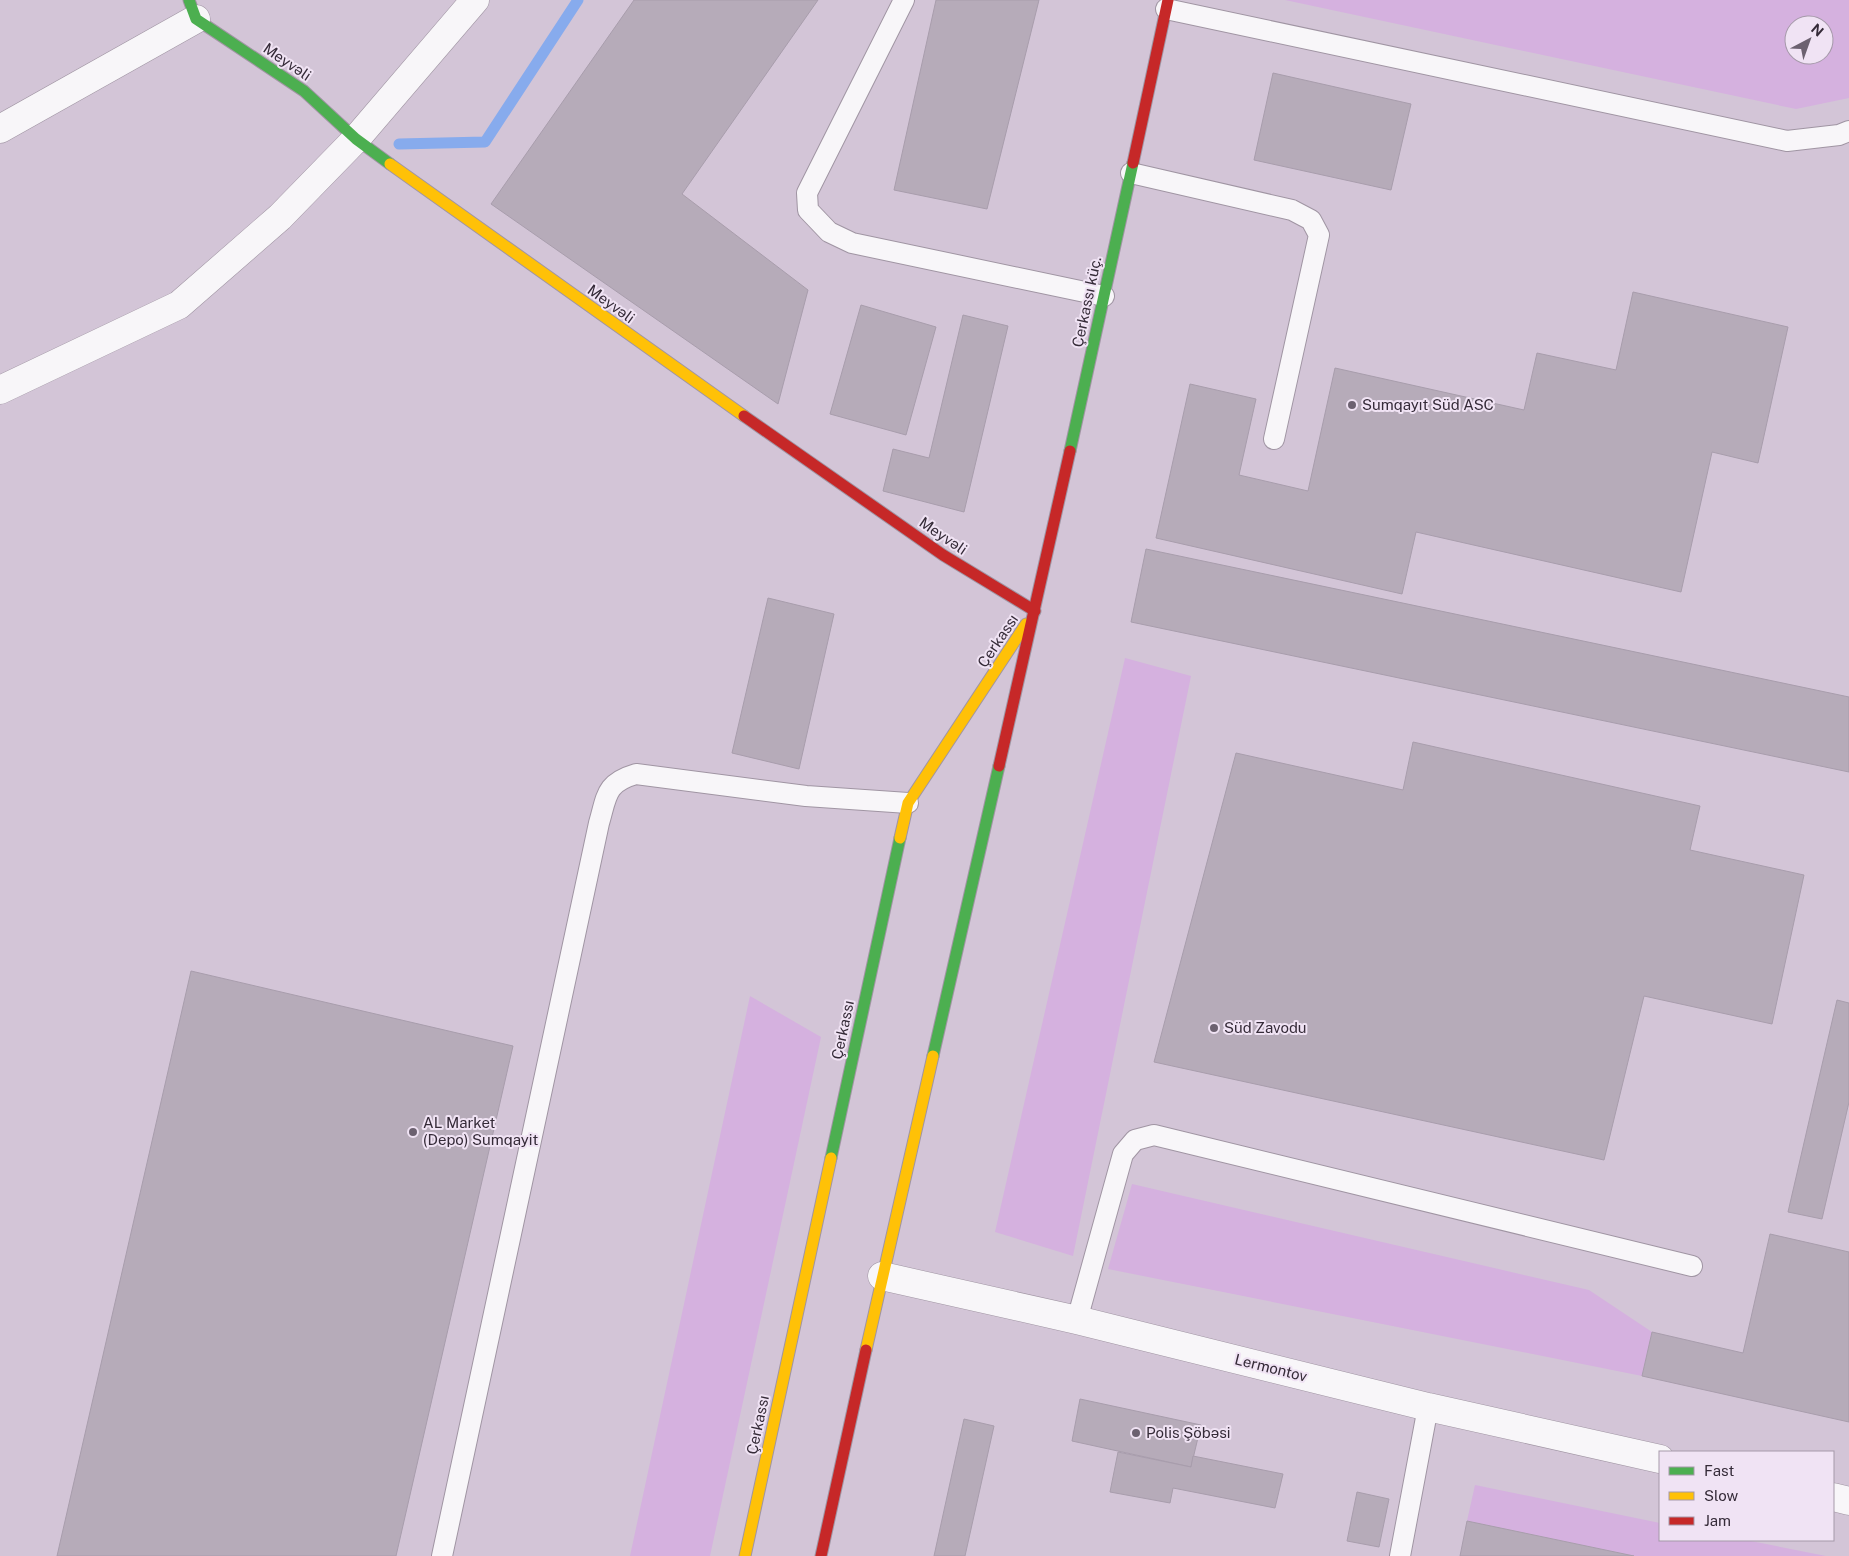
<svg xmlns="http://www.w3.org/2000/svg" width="1849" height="1556" font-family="'Public Sans',sans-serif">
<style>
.green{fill:#d5b1df;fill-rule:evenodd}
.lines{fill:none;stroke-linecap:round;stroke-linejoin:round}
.stream{stroke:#87abed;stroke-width:11}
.building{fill:#b6abb9;stroke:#a89dac}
.lane-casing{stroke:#a095a3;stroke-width:22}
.street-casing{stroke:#a095a3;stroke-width:29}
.fast-casing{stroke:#a095a3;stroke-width:13}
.slow-casing{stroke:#a095a3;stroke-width:13}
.jam-casing{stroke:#a095a3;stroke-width:13}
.lane{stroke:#f8f6f9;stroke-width:20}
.street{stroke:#f8f6f9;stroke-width:28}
.fast{stroke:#4caf50;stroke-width:11}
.slow{stroke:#ffc107;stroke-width:11}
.jam{stroke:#c62828;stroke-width:11}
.poi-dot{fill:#6c6170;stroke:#f0e3f4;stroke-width:2}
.labels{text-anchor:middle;stroke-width:4;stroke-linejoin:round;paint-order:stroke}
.street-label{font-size:15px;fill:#352b38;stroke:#f0e3f4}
.poi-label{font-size:15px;fill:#352b38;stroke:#f0e3f4;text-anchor:start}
</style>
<rect width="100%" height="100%" fill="#d3c5d7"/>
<g class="green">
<path d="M1285 0H1849V98L1796 109ZM1794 25H1824V55H1794Z"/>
<polygon points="1125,658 1191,676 1073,1256 995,1232"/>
<polygon points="750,996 821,1037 710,1556 630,1556"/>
<polygon points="1132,1184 1589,1290 1652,1332 1642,1376 1108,1269"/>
<polygon points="1475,1485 1660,1523 1660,1540 1746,1540 1826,1556 1634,1556 1467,1521"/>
</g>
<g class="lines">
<polyline class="stream" points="399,144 485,142 578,0"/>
</g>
<g class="building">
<polygon points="634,0 818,0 682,194 808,290 778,404 491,204"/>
<polygon points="936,0 1039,0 987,209 894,190"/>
<polygon points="1273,73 1411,104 1391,190 1254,160"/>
<polygon points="1633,292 1788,327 1758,463 1712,452 1681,592 1416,532 1402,594 1156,538 1190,384 1256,399 1239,475 1308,491 1335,368 1524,410 1537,353 1616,370"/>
<polygon points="861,305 936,327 906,435 830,414"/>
<polygon points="963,315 1008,326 964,512 883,491 893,449 929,458"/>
<polygon points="1146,549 1849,697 1849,772 1131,622"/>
<polygon points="768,598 834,614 799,769 732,753"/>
<polygon points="1413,742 1700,806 1690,850 1804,875 1772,1024 1644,996 1604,1160 1154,1062 1236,753 1403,790"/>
<polygon points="191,971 513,1046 396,1556 57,1556"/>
<polygon points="1837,1000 1849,1003 1849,1102 1822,1219 1788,1212"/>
<polygon points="1770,1234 1849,1252 1849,1422 1642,1376 1652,1332 1743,1353"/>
<polygon points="1080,1399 1201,1425 1191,1467 1072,1441"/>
<polygon points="964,1419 994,1426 965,1556 934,1556"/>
<polygon points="1118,1452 1191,1467 1193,1456 1283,1474 1275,1508 1173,1488 1170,1503 1110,1492"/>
<polygon points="1357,1492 1389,1499 1379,1547 1347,1541"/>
<polygon points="1467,1521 1634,1556 1460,1556"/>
</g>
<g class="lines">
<defs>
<g id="lane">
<polyline points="904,0 807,193 808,210 829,232 852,243 1104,296"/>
<polyline points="1166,9 1787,141 1839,135 1849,131"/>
<polyline points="1131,173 1292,210 1311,220 1319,235 1274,439"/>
<polyline points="1077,1320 1123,1154 1135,1140 1154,1135 1692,1266"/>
<path d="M442 1556 599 823C607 796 605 783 636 774L806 796 908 803"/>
<polyline points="1400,1556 1428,1407"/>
</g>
<g id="street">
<polyline points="0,129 196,19"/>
<polyline points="0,390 179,305 280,217 356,139 475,0"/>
<polyline points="882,1276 1077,1320 1428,1407 1660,1459"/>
<polyline points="1833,1497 1849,1501"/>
</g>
<g id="fast">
<polyline points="189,0 196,19 304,91 356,139 390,164"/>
<polyline points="1070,451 1133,163"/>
<polyline points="933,1056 999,766"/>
<polyline points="831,1158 900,838"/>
</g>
<g id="slow">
<polyline points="390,164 744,416"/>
<polyline points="900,838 908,803 1026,624"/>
<polyline points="866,1350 933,1056"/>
<polyline points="745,1556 831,1158"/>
</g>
<g id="jam">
<polyline points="1133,163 1168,0"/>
<polyline points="744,416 943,555 1035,611"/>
<polyline points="999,766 1070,451"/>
<polyline points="821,1556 866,1350"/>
</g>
</defs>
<use href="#lane" class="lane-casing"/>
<use href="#street" class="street-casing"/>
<use href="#fast" class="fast-casing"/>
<use href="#slow" class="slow-casing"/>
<use href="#jam" class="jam-casing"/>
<use href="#lane" class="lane"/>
<use href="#street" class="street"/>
<use href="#fast" class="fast"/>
<use href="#slow" class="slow"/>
<use href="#jam" class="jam"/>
</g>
<g class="poi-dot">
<circle cx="1352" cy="405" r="5"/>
<circle cx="1214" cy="1028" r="5"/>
<circle cx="413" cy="1132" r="5"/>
<circle cx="1136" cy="1433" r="5"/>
</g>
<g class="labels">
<g class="street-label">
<text transform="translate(287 62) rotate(34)" y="5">Meyvəli</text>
<text transform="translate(1087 302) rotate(-78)" y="5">Çerkassı küç.</text>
<text transform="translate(611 304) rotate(36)" y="5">Meyvəli</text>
<text transform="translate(943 536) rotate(34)" y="5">Meyvəli</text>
<text transform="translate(998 641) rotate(-56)" y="5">Çerkassı</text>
<text transform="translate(843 1030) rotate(-78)" y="5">Çerkassı</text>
<text transform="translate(1271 1368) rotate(14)" y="5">Lermontov</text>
<text transform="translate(758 1425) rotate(-78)" y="5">Çerkassı</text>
</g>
<g class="poi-label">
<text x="1362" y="410">Sumqayıt Süd ASC</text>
<text x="1224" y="1033">Süd Zavodu</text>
<text x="423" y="1128">AL Market<tspan x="423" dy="17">(Depo) Sumqayit</tspan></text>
<text x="1146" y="1438">Polis Şöbəsi</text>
</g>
</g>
<rect x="1659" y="1451" width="175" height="90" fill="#f0e3f4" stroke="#a599a9"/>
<rect x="1669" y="1467" width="25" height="8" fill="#4caf50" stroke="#a599a9"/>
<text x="1704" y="1476" font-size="15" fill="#352b38">Fast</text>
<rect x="1669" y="1492" width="25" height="8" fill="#ffc107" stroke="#a599a9"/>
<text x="1704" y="1501" font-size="15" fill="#352b38">Slow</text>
<rect x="1669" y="1517" width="25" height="8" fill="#c62828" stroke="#a599a9"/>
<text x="1704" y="1526" font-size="15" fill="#352b38">Jam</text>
<g transform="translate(1809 40) rotate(41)"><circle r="24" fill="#f0e3f4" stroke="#a599a9"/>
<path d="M0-4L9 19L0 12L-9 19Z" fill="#6c6170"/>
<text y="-8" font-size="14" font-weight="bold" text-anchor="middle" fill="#352b38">N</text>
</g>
</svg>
